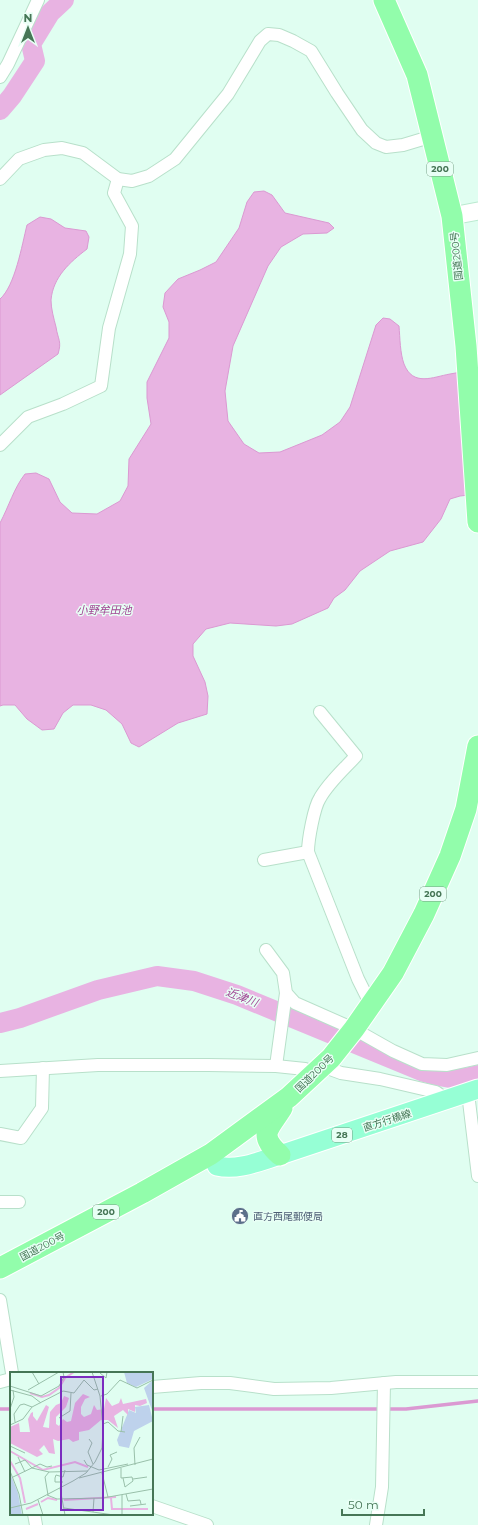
<svg xmlns="http://www.w3.org/2000/svg" width="478" height="1525" font-family="Montserrat,'Noto Sans JP',sans-serif">
<style>
.water{fill:#e8b3e2;stroke:#db99d2}
.lines{fill:none;stroke-linecap:round;stroke-linejoin:round}
.stream{stroke:#db99d2;stroke-width:3.5}
.river{stroke:#e8b3e2;stroke-width:20}
.street-casing{stroke:#b8e0ca;stroke-width:14}
.secondary-casing{stroke:#bbead0;stroke-width:19}
.primary-casing{stroke:#fff;stroke-width:21}
.highway-casing{stroke:#fff;stroke-width:23}
.street{stroke:#fff;stroke-width:12}
.secondary{stroke:#fff;stroke-width:17}
.primary{stroke:#96ffd5;stroke-width:19}
.highway{stroke:#92fdab;stroke-width:21}
.labels{text-anchor:middle;stroke-width:3;stroke-linejoin:round;paint-order:stroke}
.shield{fill:#e8fff5;stroke:#779f86;stroke-width:1}
.shield-label{font-size:9px;font-weight:bold;fill:#467656}
.street-label{font-size:10px;fill:#467656;stroke:#e8fff5}
.service-label{font-size:10px;fill:#4e5e75;stroke:#e8fff5;text-anchor:start}
.water-label{font-size:11px;font-style:italic;fill:#a14694;stroke:#e8fff5}
.inset-river{fill:none;stroke:#e8b3e2;stroke-width:2}
.inset-road{fill:none;stroke:#99c0aa;stroke-width:1}
.view{fill:#7b2cbf;fill-opacity:0.15;stroke:#7b2cbf;stroke-width:2}
.inset-edge{fill:none;stroke:#467656;stroke-width:2}
</style>
<rect width="100%" height="100%" fill="#e0fef1"/>
<g class="water">
<path d="M264 191 272 195 285 213 329 223 334 228 327 233 303 234 281 247 268 266 233 346 225 391 228 421 244 444 259 453 280 452 322 435 340 422 350 407 376 325 383 318 390 319 399 326C400 338 400 353 404 364 413 387 433 377 450 374 459 372 469 371 478 369V494L460 496 450 499 441 519 423 542 390 551 360 571 345 590 334 598 328 608 292 624 276 626 230 623 206 629 193 644V656L205 682 208 696 207 714 178 723 139 747 131 743 122 724 106 710 91 705H73L63 713 54 729 42 730 27 719 15 705H3L0 706V523C9 506 14 488 25 474L36 473 49 479 60 502 72 513 97 514 120 501 128 486 129 459 151 424 147 398V382L169 338V322L163 307 165 293 178 279 200 270 216 262 239 228 247 202 254 192Z"/>
<path d="M40 217 51 219 65 228 86 231 89 237 87 249C70 262 53 277 51 300 51 309 54 319 56 327 58 340 62 341 58 354L0 395V299C15 286 22 245 27 225Z"/>
</g>
<g class="lines">
<g class="stream">
<polyline points="0,1409 11,1409"/>
<polyline points="152,1409 406,1409 478,1401"/>
</g>
<g class="river">
<polyline points="0,110 12,96 35,61 31,44 50,13 64,0"/>
<path d="M0 1023 20 1018 98 990 157 976 194 981 237 995 424 1072C444 1078 458 1081 478 1075"/>
</g>
<defs>
<g id="street">
<polyline points="0,77 8,64 38,0"/>
<polyline points="0,179 19,159 44,150 62,148 83,153 118,179 132,181 149,176 175,159 228,94 260,41 268,34 279,35 293,41 311,51 337,93 362,130 376,143 386,147 403,145 433,136"/>
<polyline points="0,445 28,417 63,404 101,386 109,328 130,254 132,226 114,193 118,179"/>
<path d="M320 712 356 756C344 769 329 782 320 798 314 807 308 840 308 852L358 979 367 997 374 1000"/>
<polyline points="264,860 308,852"/>
<polyline points="266,950 283,973 286,993 295,1003 354,1029 393,1051 422,1064 447,1065 478,1058"/>
<polyline points="276,1066 286,993"/>
<polyline points="322,1066 341,1073 380,1079 436,1092 447,1100"/>
<polyline points="0,1071 98,1065 208,1065 276,1066 305,1069 313,1074"/>
<polyline points="468,1093 478,1176"/>
<polyline points="0,1134 21,1138 42,1108 43,1068"/>
<polyline points="0,1202 19,1202"/>
<polyline points="0,1300 12,1373"/>
<polyline points="0,1382 11,1379"/>
<polyline points="152,1387 201,1383 230,1383 274,1389 331,1388 396,1382 478,1382"/>
<polyline points="152,1506 207,1525"/>
<polyline points="34,1514 36,1525"/>
<polyline points="376,1525 382,1487 384,1383"/>
</g>
<polyline id="secondary" points="452,216 478,211"/>
<path id="primary" d="M211 1154 217 1166C238 1171 260 1161 280 1155L478 1089"/>
<g id="highway">
<polyline points="384,0 417,75 452,216 466,346 478,522"/>
<path d="M280 1155C257 1134 269 1129 282 1108"/>
<polyline points="0,1268 142,1193 211,1154 289,1097 331,1058 354,1029 393,973 424,914 450,856 466,809 478,746"/>
</g>
</defs>
<use href="#street" class="street-casing"/>
<use href="#secondary" class="secondary-casing"/>
<use href="#primary" class="primary-casing"/>
<use href="#highway" class="highway-casing"/>
<use href="#street" class="street"/>
<use href="#secondary" class="secondary"/>
<use href="#primary" class="primary"/>
<use href="#highway" class="highway"/>
</g>
<defs>
<symbol id="civic-disc" viewBox="-11 -11 22 22"><circle r="9.5" fill="#5c6f8a" stroke="#e8fff5"/><path d="M-.6-6.5H3V-4.5H.6V-3L4-1V1h2V6H-6V1h2V-1L-.6-3ZM-1.2 2.5V6h2.4V2.5Z" fill="#fff"/></symbol>
</defs>
<g fill-rule="evenodd">
<use href="#civic-disc" x="230" y="1206" width="20" height="20"/>
</g>
<g class="labels">
<g class="shield">
<rect x="427" y="162" width="26" height="14" rx="3"/>
<rect x="420" y="887" width="26" height="14" rx="3"/>
<rect x="332" y="1128" width="20" height="14" rx="3"/>
<rect x="93" y="1205" width="26" height="14" rx="3"/>
</g>
<g class="shield-label">
<text x="440" y="172">200</text>
<text x="433" y="897">200</text>
<text x="342" y="1138">28</text>
<text x="106" y="1215">200</text>
</g>
<g class="street-label">
<text transform="translate(456 256) rotate(-96)" y="4">国道200号</text>
<text transform="translate(314 1073) rotate(-44)" y="4">国道200号</text>
<text transform="translate(387 1120) rotate(-18)" y="4">直方行橋線</text>
<text transform="translate(42 1246) rotate(-28)" y="4">国道200号</text>
</g>
<g class="service-label">
<text x="253" y="1220">直方西尾郵便局</text>
</g>
<g class="water-label">
<text x="104" y="614">小野牟田池</text>
<text transform="translate(242 997) rotate(21)" y="4">近津川</text>
</g>
</g>
<g transform="translate(10 1372)">
<rect width="143" height="143" fill="#e0fef1"/>
<path d="M114 0H143V7L126 15 117 11ZM143 8V41L134 16ZM139 33 143 49 124 59 119 76 109 74 107 68 119 38 126 41 125 35ZM0 101 8 121 12 143H0Z" fill="#bed2ec"/>
<path d="M73 22 80 25 75 27 71 35V42L74 45 81 42 84 33 87 38 94 37 96 26 102 34 109 31 111 26 113 32 136 27 137 31 130 34 125 33V40L118 37V43L113 38 104 44 108 56 98 48H91L79 58 69 60V68L63 70 59 67 48 69 43 67 45 82 39 81 34 73 29 78 33 82 27 85 0 71V55L9 51 10 60H20L18 47 21 41 23 40V44L27 49 36 33 39 35 33 55 39 56 40 40 46 33 51 31 54 24 59 26 56 35 46 45V52L49 54 53 47 57 50 61 49 65 31Z" fill="#e8b3e2"/>
<path class="inset-river" d="M20 21 32 25 39 23 49 16 55 6 64 0M0 79 33 98 65 90 78 95M0 89 10 106 15 131M101 126 102 137H138M54 128 106 125M31 130 38 126 47 128M16 137 28 132M0 143H16"/>
<path class="inset-road" d="M22 0 29 12M90 1 96 6 97 0M0 14 31 24 49 14 54 5 53 0H56M0 18 22 24 31 31M18 18 49 0M91 24 97 22 110 8 127 16 143 8M0 37 4 25 3 18M49 46 60 39 61 21M5 50 4 42 10 33 14 32 22 35M93 52 98 50 108 59 115 60M0 53 13 47 22 35 53 19 64 21 74 8 84 18 88 17M111 60 113 44M79 67 82 71 78 80 83 92M0 74 15 81M8 85 15 100M74 88 77 93 89 98 118 92M5 92 15 88 22 96 39 100 78 99M125 93 124 76 130 65M98 95 102 87 100 83 107 80M111 96V106L122 105 123 109 115 115 113 106M0 99 9 122 13 143M92 101 98 125M3 105 30 92 37 95 42 94M69 106 143 87M123 107 137 105M53 110H45V106L46 103 53 105 55 98M50 116 55 143M116 122 118 129 130 128 131 132M37 123 47 127 93 126 143 117M38 123 35 105 39 100M28 128 33 143M120 134 136 132M0 136 21 131 63 109 76 101 85 90 92 76 93 56 90 24 82 0M54 136 104 143M83 140 84 126M112 143V123"/>
<path class="view" d="M51 5H93V138H51Z"/>
<rect width="143" height="143" class="inset-edge"/>
</g>
<g transform="translate(28 28)" stroke="#e8fff5" stroke-width="3" paint-order="stroke">
<path d="M0-3L7 15L0 10L-7 15Z" fill="#467656"/>
<text y="-6" font-size="11" font-weight="bold" text-anchor="middle" fill="#467656">N</text>
</g>
<path d="M342 1509v6h82v-6" fill="none" stroke="#467656" stroke-width="2"/>
<text x="348" y="1509" font-size="12" fill="#467656" stroke="#e8fff5" stroke-width="3" paint-order="stroke">50 m</text>
</svg>
